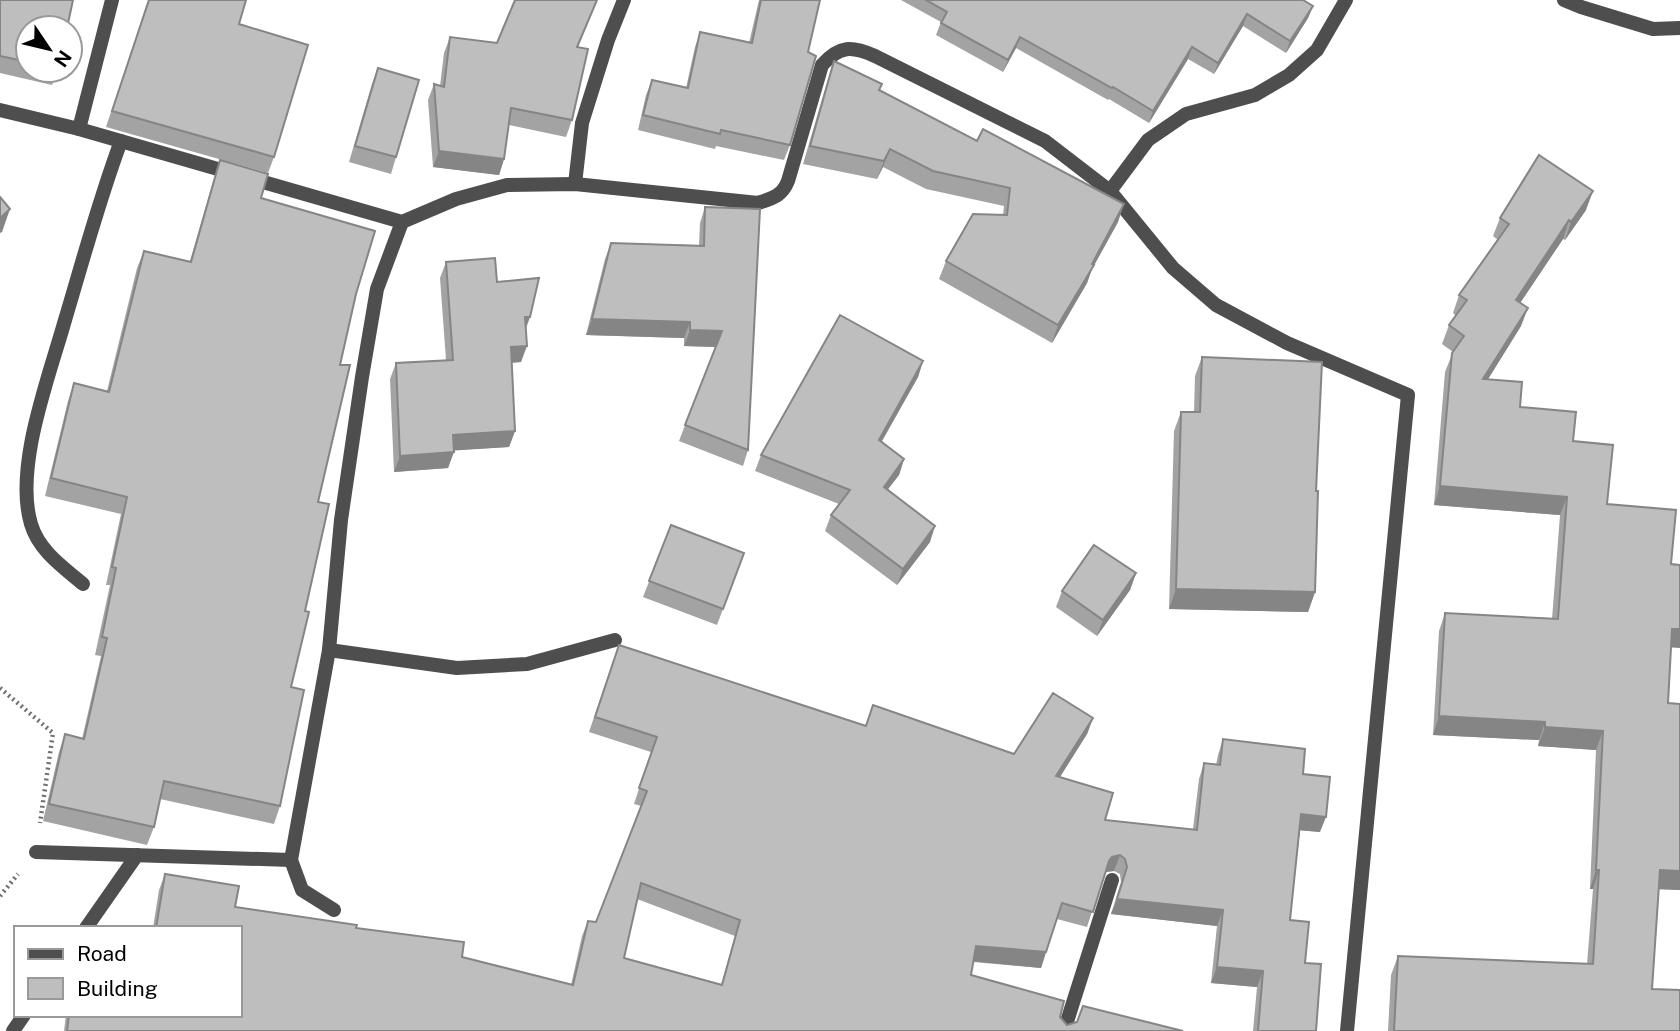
<svg xmlns="http://www.w3.org/2000/svg" width="1680" height="1031" font-family="'Public Sans',sans-serif">
<style>
.lines{fill:none;stroke-linecap:round;stroke-linejoin:round}
.path{stroke:#707070;stroke-width:4.5;stroke-dasharray:2 3.5;stroke-linecap:butt}
.minor{stroke:#4e4e4e;stroke-width:14}
.wall{fill:#a3a3a3;fill-rule:evenodd}
.shaded-wall{fill:#858585}
.building{fill:#bebebe;stroke:#858585;stroke-width:2;fill-rule:evenodd}
</style>
<rect width="100%" height="100%" fill="#fff"/>
<g class="lines">
<g class="path">
<polyline points="0,688 53,733 40,823"/>
<polyline points="0,896 18,874"/>
</g>
<g class="minor">
<polyline points="1564,0 1581,7 1653,29 1680,28"/>
<path d="M0 110 79 129 402 222 456 199 507 185 575 184 758 203C773 198 782 196 788 181L822 65C840 45 852 46 875 56L1045 141 1110 191 1173 268 1216 305 1287 343 1408 395 1347 1031"/>
<polyline points="79,129 112,0"/>
<polyline points="575,184 582,123 608,40 624,0"/>
<polyline points="1110,191 1148,140 1186,114 1255,95 1289,75 1317,50 1346,0"/>
<path d="M83 584C63 567 39 551 31 524 14 467 49 377 65 320 83 260 99 200 121 141"/>
<polyline points="329,650 457,668 527,664 615,640"/>
<polyline points="36,852 291,860"/>
<polyline points="334,910 302,890 291,860 329,650 341,520 362,377 377,289 402,222"/>
<polyline points="86,928 137,855"/>
<polyline points="13,1031 24,1015"/>
<polyline points="1064,1031 1112,880"/>
</g>
</g>
<g class="wall">
<polygon points="0,0 28,28 28,70 58,70 52,85 0,73"/>
<polygon points="148,0 274,157 268,173 106,127"/>
<polygon points="759,0 820,0 808,52 790,145 784,160 716,146 715,149 638,130 646,95 652,80 686,88 695,47 700,32 749,43"/>
<polygon points="901,0 1303,0 1313,6 1308,18 1286,53 1243,26 1214,74 1188,59 1149,123 1109,99 1108,100 1016,48 1003,72 936,35 941,22"/>
<polygon points="593,10 578,47 572,120 566,137 509,125 504,159 499,175 433,167 428,100 434,84 440,86 444,53 450,37 497,43"/>
<polygon points="834,61 880,90 1118,222 1092,269 1087,283 1052,343 939,279 946,261 1003,215 1004,206 926,189 883,167 877,179 803,164 828,79"/>
<polygon points="378,68 396,157 391,174 349,162 372,84"/>
<polygon points="220,160 261,198 356,294 340,365 318,502 305,611 291,687 280,806 274,824 160,799 154,827 147,845 43,821 59,752 65,734 82,739 101,656 95,655 110,585 106,585 121,514 45,496 68,401 74,383 107,391 137,268 144,251 190,261 214,178"/>
<polygon points="705,207 748,450 743,466 679,441 715,347 684,346 684,338 586,335 605,259 611,243 699,245 700,223"/>
<polygon points="1586,210 1565,240 1563,239 1520,303 1521,326 1488,379 1520,407 1573,441 1607,504 1671,564 1671,647 1668,703 1680,704 1680,890 1658,889 1652,989 1680,1031 1388,1031 1391,975 1398,956 1587,964 1593,889 1590,889 1596,750 1538,746 1539,740 1433,735 1439,631 1445,613 1552,619 1560,515 1434,505 1445,372 1453,352 1442,344 1449,325 1456,316 1453,313 1459,295 1498,240 1493,236 1500,218"/>
<polygon points="446,262 497,282 526,329 521,362 511,363 515,431 509,447 454,450 448,468 394,472 390,379 396,363 446,360 440,278"/>
<polygon points="1202,357 1316,491 1315,592 1308,612 1169,609 1174,431 1181,412 1194,412 1195,376"/>
<polygon points="923,361 918,377 882,441 904,459 899,475 888,489 930,542 897,585 825,531 831,515 839,504 755,471 761,455"/>
<polygon points="671,525 744,553 717,625 643,597"/>
<polygon points="1136,573 1130,590 1097,636 1056,607 1062,591"/>
<path d="M613 661 865 725 1014 754 1093 718 1087 734 1060 777 1105 820 1193 829 1199 779 1204 763 1216 765 1218 755 1223 739 1303 774 1320 832 1300 830 1290 920 1305 963 1316 1031H1253L1257 987 1211 983 1217 926 1111 914 1121 882 1120 874 1114 871 1106 872 1104 875 1087 927 1057 919 1041 968 973 962 971 975 1060 1017 1067 1025 1183 1031H64L66 1015H240V928H153L159 890 165 874 235 907 356 928 462 957 571 985 582 936 588 921 596 922 641 806 634 804 651 752 589 732ZM637 899 735 936 721 985 624 958Z"/>
</g>
<g class="shaded-wall">
<polygon points="1313,6 1308,18 1286,53 1290,41"/>
<polygon points="1247,14 1243,26 1214,74 1218,63"/>
<polygon points="1020,37 1016,48 1003,72 1008,60"/>
<polygon points="1192,47 1188,59 1149,123 1153,111"/>
<polygon points="890,149 883,167 877,179 884,161"/>
<polygon points="439,151 504,159 499,175 433,167"/>
<polygon points="1593,191 1586,210 1565,240 1571,222"/>
<polygon points="1124,204 1118,222 1092,269 1087,283 1052,343 1058,325"/>
<polygon points="10,209 2,232 0,233 0,218"/>
<polygon points="1569,220 1563,239 1510,318 1516,300"/>
<polygon points="1528,308 1521,326 1477,397 1483,379"/>
<polygon points="525,317 530,317 524,334"/>
<polygon points="592,319 690,322 684,338 586,335"/>
<polygon points="690,330 722,331 716,347 684,346"/>
<polygon points="527,346 521,362 505,363 511,347"/>
<polygon points="923,361 918,377 874,455 879,440"/>
<polygon points="515,431 509,447 447,451 453,435"/>
<polygon points="454,452 448,468 394,472 400,456"/>
<polygon points="904,459 899,475 878,502 884,487"/>
<polygon points="1440,486 1567,497 1560,515 1434,505"/>
<polygon points="935,526 930,542 897,585 903,569"/>
<polygon points="1136,573 1130,590 1097,636 1103,620"/>
<polygon points="1176,589 1315,592 1308,612 1169,609"/>
<polygon points="1672,629 1680,629 1680,648 1665,647"/>
<polygon points="1439,716 1545,722 1539,740 1433,735"/>
<polygon points="1093,718 1087,734 1051,791 1056,776"/>
<polygon points="1545,727 1603,731 1596,750 1538,746"/>
<polygon points="1301,814 1326,817 1320,832 1296,830"/>
<polygon points="1120,855 1114,871 1106,872 1103,876 1109,861 1112,857"/>
<polygon points="1596,870 1599,870 1593,889 1590,889"/>
<polygon points="1660,870 1680,871 1680,890 1653,889"/>
<polygon points="1117,899 1223,910 1217,926 1111,914"/>
<polygon points="976,946 1046,952 1041,968 970,961"/>
<polygon points="1217,967 1263,971 1257,987 1211,983"/>
</g>
<g class="building">
<polygon points="0,0 73,0 67,28 28,28 28,62 0,56"/>
<polygon points="149,0 246,0 239,24 308,45 274,157 112,111"/>
<polygon points="515,0 597,0 577,47 588,49 572,120 511,108 504,159 439,151 434,84 444,87 450,37 497,43"/>
<polygon points="761,0 820,0 808,52 816,56 790,145 721,130 720,134 643,115 652,80 688,88 700,32 752,43"/>
<polygon points="926,0 1303,0 1313,6 1290,41 1247,14 1218,63 1192,47 1153,111 1113,87 1112,88 1020,37 1008,60 941,23 947,12"/>
<polygon points="834,61 882,84 879,90 977,141 983,129 1124,204 1092,264 1094,265 1058,325 946,261 973,214 1007,215 1010,188 933,171 890,149 884,161 810,146"/>
<polygon points="378,68 419,80 396,157 355,146"/>
<polygon points="1539,155 1593,191 1571,222 1569,220 1516,300 1528,308 1483,379 1522,382 1520,407 1576,412 1573,441 1613,445 1607,504 1676,510 1671,564 1680,565 1680,629 1672,629 1668,703 1680,704 1680,871 1660,870 1652,989 1680,990 1680,1031 1394,1031 1398,956 1593,964 1599,870 1596,870 1603,731 1545,727 1545,722 1439,716 1445,613 1558,619 1567,497 1440,486 1452,353 1464,336 1449,325 1467,300 1459,295 1509,224 1500,218"/>
<polygon points="220,160 268,174 261,198 375,231 356,294 340,365 350,365 318,502 329,504 305,611 309,612 291,687 304,690 280,806 164,781 154,827 49,804 65,734 84,739 107,638 102,637 116,568 112,567 127,497 51,478 74,383 109,392 144,251 191,262"/>
<polygon points="0,197 10,209 0,218"/>
<polygon points="705,207 760,209 748,450 685,425 722,331 690,330 690,322 592,319 611,243 704,246"/>
<polygon points="495,258 497,282 539,278 530,317 525,317 527,346 511,347 515,431 453,435 454,452 400,456 396,363 453,360 446,262"/>
<polygon points="840,315 923,361 879,440 904,459 884,487 935,526 903,569 831,515 850,490 761,455"/>
<polygon points="1202,357 1322,362 1316,491 1318,491 1315,592 1176,589 1181,412 1200,412"/>
<polygon points="671,525 744,553 723,609 649,581"/>
<polygon points="1094,545 1136,573 1103,620 1062,591"/>
<path d="M619 645 866 726 873 705 1014 754 1053 693 1093 718 1056 776 1113 793 1105 820 1197 830 1204 763 1220 765 1223 739 1305 749 1303 774 1330 777 1326 817 1301 814 1290 920 1309 922 1305 963 1321 964 1316 1031H1258L1263 971 1217 967 1223 910 1117 899 1127 867 1125 859 1120 855 1112 857 1109 861 1093 912 1062 903 1046 952 976 946 971 975 1064 1001 1060 1017 1067 1025 1077 1022 1083 1006 1183 1031H67L69 1015H240V928H156L165 874 239 886 235 907 357 925 356 928 464 942 462 957 573 985 588 921 596 922 647 791 639 788 657 737 595 717ZM641 883 740 920 722 985 624 958Z"/>
</g>
<rect x="14" y="926" width="228" height="91" fill="#ffffff" stroke="#999999" stroke-width="2"/>
<rect x="28" y="949" width="35" height="10" fill="#4e4e4e" stroke="#999999" stroke-width="2"/>
<text x="77" y="961" font-size="21" fill="#000000">Road</text>
<rect x="28" y="978" width="35" height="21" fill="#bebebe" stroke="#999999" stroke-width="2"/>
<text x="77" y="996" font-size="21" fill="#000000">Building</text>
<g transform="translate(49 49) rotate(125)"><circle r="33" fill="#ffffff" stroke="#999999" stroke-width="2"/>
<path d="M0-5L12 26L0 18L-12 26Z" fill="#000000"/>
<text y="-10" font-size="19" font-weight="bold" text-anchor="middle" fill="#000000">N</text>
</g>
</svg>
